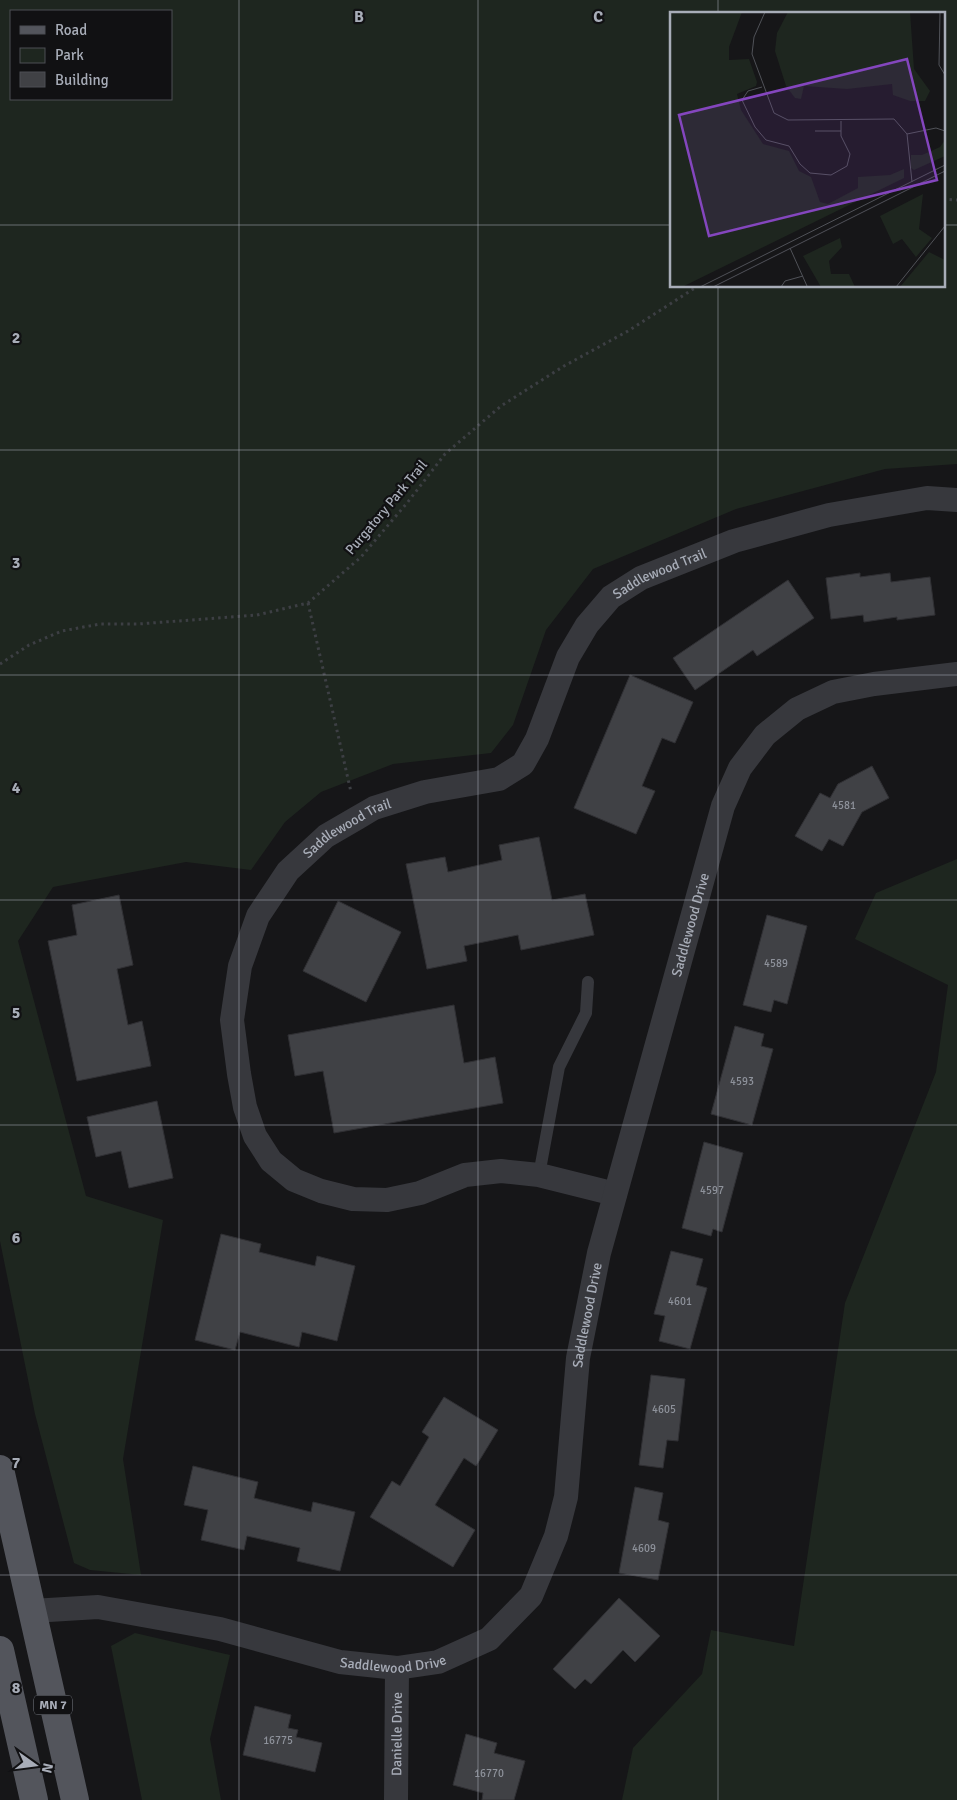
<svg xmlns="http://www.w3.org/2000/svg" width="957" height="1800" font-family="Signika,sans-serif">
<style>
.green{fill:#1e261f;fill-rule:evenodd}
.building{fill:#404145;stroke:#303034}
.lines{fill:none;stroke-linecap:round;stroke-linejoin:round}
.path{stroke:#3d3f44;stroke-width:3;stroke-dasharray:2.5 4;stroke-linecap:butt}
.service{stroke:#37383d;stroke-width:12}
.minor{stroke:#37383d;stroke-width:24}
.primary{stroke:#53555c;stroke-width:28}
.grid{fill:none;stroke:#a8adb8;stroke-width:1;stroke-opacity:0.55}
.labels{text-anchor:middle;stroke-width:4.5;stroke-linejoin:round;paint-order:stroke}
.number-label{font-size:11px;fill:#8e929b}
.shield{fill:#111113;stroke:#7b7e86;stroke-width:1}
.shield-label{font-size:12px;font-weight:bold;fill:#a8adb8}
.street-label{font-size:14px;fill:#a8adb8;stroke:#111113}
.inset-road{fill:none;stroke:#505258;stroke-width:1}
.view{fill:#8446be;fill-opacity:0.15;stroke:#8446be;stroke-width:2.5}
.inset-edge{fill:none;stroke:#a8adb8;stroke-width:2.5}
.grid-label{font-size:16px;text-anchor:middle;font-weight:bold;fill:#a8adb8;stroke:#111113;stroke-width:4.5;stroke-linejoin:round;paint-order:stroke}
</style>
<rect width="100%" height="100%" fill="#161618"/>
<g class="green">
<path d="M0 0H957V464L885 469 736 509 593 569 546 630 513 725 491 753 393 764 321 792 285 822 251 870 186 862 53 887 18 941 86 1196 163 1220 123 1459 141 1575 90 1570 74 1563 35 1414 0 1241ZM11 11H171V99H11ZM671 14H943V286H671Z"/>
<polygon points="957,859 957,1800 622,1800 633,1748 702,1674 711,1630 794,1646 845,1303 936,1072 948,985 855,939 876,893"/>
<polygon points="135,1633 230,1655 210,1739 221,1800 142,1800 111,1646"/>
</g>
<g class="building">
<polygon points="860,573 860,577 890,573 891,582 930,577 935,615 897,620 897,617 864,622 863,615 831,619 826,578"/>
<polygon points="788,580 814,618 757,656 753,650 695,690 673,658"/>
<polygon points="630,675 693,702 675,743 662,738 642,786 655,791 636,834 574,808"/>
<polygon points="872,766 889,798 862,812 843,846 829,839 822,851 795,836 820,793 830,798 838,784"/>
<polygon points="539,837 552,900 585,894 594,935 521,950 518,935 464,946 467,961 427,969 406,864 445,857 448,872 502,860 499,845"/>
<polygon points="119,895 133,965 117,969 128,1025 142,1021 151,1066 77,1081 48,941 77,935 72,905"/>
<polygon points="338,901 401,932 366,1002 303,971"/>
<polygon points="767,915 807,926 787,1004 774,1000 771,1012 743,1005"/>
<polygon points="454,1005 464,1063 495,1057 503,1103 334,1133 323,1071 295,1076 288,1035"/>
<polygon points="735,1026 764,1034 761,1046 773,1049 752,1125 711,1114"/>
<polygon points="157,1101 173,1178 129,1188 121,1151 96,1157 87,1117"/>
<polygon points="704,1142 743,1153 722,1232 713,1229 711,1236 682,1228"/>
<polygon points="221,1234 261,1244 259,1252 315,1266 317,1256 355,1266 337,1341 302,1332 299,1347 240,1332 235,1350 195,1340"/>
<polygon points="671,1251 703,1259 696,1285 707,1288 690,1349 659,1341 665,1316 654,1314"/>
<polygon points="651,1375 685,1379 678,1441 667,1440 663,1468 639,1465"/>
<polygon points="444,1397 498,1430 476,1466 464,1458 435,1505 475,1530 453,1567 370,1517 392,1481 400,1486 429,1437 422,1432"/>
<polygon points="193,1466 258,1482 254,1498 311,1512 313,1502 355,1512 340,1571 297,1561 300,1548 247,1536 244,1550 201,1540 208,1510 184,1505"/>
<polygon points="635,1487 663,1493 658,1520 669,1523 658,1580 619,1573"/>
<polygon points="619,1598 660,1636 635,1662 623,1650 591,1684 585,1679 575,1689 553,1669"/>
<polygon points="255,1706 291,1715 288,1728 298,1730 296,1737 322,1743 315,1772 243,1755"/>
<polygon points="466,1734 497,1743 494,1753 525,1761 514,1800 482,1800 483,1793 453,1785"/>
</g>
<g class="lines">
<g class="path">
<polyline points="943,199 957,200"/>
<polyline points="308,603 351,792"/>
<polyline points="0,664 29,645 62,631 100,624 138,624 257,615 308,603 361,557 407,503 445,454 501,406 564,366 628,331 698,286"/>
</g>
<polyline class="service" points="539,1175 559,1067 586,1013 588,982"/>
<g class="minor">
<path id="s1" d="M615 1194 539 1175 501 1171 465 1175 420 1193 387 1200 353 1199 321 1191 294 1180 271 1161 255 1136 245 1107 239 1074 232 1020 240 966 258 916 288 871 326 836 357 818 374 808 425 792 499 779 523 764 537 739 568 657 587 625 611 597 641 578 734 541 829 515 927 498 957 500"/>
<path id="s2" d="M32 1611 98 1607 220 1629 340 1662 397 1668 438 1662 489 1639 531 1596 556 1536 566 1497 578 1358 599 1253 723 806 740 768 765 735 797 709 833 692 874 684 957 674"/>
<path id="s3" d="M396 1800 397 1668"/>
</g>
<g class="primary">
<polyline points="0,1469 75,1800"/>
<polyline points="0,1650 34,1800"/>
</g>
</g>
<path class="grid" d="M239 0V1800M478 0V1800M718 0V14M0 225H671M943 225H957M718 286V1800M0 450H957M0 675H957M0 900H957M0 1125H957M0 1350H957M0 1575H957"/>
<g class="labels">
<g class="number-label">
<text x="844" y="809">4581</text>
<text x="776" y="967">4589</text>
<text x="742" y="1085">4593</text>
<text x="712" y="1194">4597</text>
<text x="680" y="1305">4601</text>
<text x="664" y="1413">4605</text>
<text x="644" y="1552">4609</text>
<text x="278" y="1744">16775</text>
<text x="489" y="1777">16770</text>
</g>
<rect class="shield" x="34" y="1695.5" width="38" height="19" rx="4"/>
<g class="shield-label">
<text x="53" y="1709">MN 7</text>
</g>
<g class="street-label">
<text transform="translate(386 507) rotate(-50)" y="5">Purgatory Park Trail</text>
<text dy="5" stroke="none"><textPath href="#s1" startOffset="1180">Saddlewood Trail</textPath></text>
<text dy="5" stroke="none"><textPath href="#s1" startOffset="745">Saddlewood Trail</textPath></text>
<text dy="5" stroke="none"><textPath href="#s2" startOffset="1222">Saddlewood Drive</textPath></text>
<text dy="5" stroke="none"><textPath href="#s2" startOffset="818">Saddlewood Drive</textPath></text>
<text dy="5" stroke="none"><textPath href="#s2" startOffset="368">Saddlewood Drive</textPath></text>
<text dy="5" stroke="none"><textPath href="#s3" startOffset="66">Danielle Drive</textPath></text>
</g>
</g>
<g transform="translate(670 12)">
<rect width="275" height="275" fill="#161618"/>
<path d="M0 0H72L59 35V48L79 47 87 70 86 74 67 82 71 98 93 132 119 139 129 159 141 165 150 190 158 192 188 176V165L220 163 234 157V166L12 275H0ZM118 0H240L244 57 260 79 255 89H240L223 83 222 72 177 77 134 74 131 87 125 86 116 74 105 39 107 21ZM275 128V144L244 158 241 156V143H252L270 135ZM253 182 249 217 262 226 246 245 232 227 223 232 210 204ZM170 226 172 235 159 249 161 262H179L185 275H151L133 244ZM259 240 275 248V275H230Z" fill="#1e261f"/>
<path class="inset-road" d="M95 0 84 25 82 42 104 101 118 108 224 107 237 122 242 170M270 0 269 53 275 63M92 75 78 79 72 88 85 115 96 128 119 134 130 152 140 161 161 163 177 154 180 142 171 124V109M145 119H171M237 122 266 116 275 119M120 236 137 274M30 275 275 153M43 275 275 159M111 275 115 269 133 264M226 275 275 214"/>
<path class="view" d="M237 47 267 168 39 224 9 103Z"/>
<rect width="275" height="275" class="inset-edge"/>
</g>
<g class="grid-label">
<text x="359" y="22">B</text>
<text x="598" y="22">C</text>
<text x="16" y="343">2</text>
<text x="16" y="568">3</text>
<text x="16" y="793">4</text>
<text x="16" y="1018">5</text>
<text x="16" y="1243">6</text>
<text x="16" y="1468">7</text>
<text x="16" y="1693">8</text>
</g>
<rect x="10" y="10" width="162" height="90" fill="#111113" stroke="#4d4f55"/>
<rect x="20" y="26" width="25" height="8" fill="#53555c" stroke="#4d4f55"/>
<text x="55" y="35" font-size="15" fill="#a8adb8">Road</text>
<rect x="20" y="48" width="25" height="15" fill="#1e261f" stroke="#4d4f55"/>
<text x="55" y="60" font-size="15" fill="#a8adb8">Park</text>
<rect x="20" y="72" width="25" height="15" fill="#404145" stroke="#4d4f55"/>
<text x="55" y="85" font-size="15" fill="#a8adb8">Building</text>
<g transform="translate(35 1765) rotate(104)" stroke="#111113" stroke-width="4" paint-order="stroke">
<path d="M0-4L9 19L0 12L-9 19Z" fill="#a8adb8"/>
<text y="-8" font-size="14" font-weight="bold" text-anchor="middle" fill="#a8adb8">N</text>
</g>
</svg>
